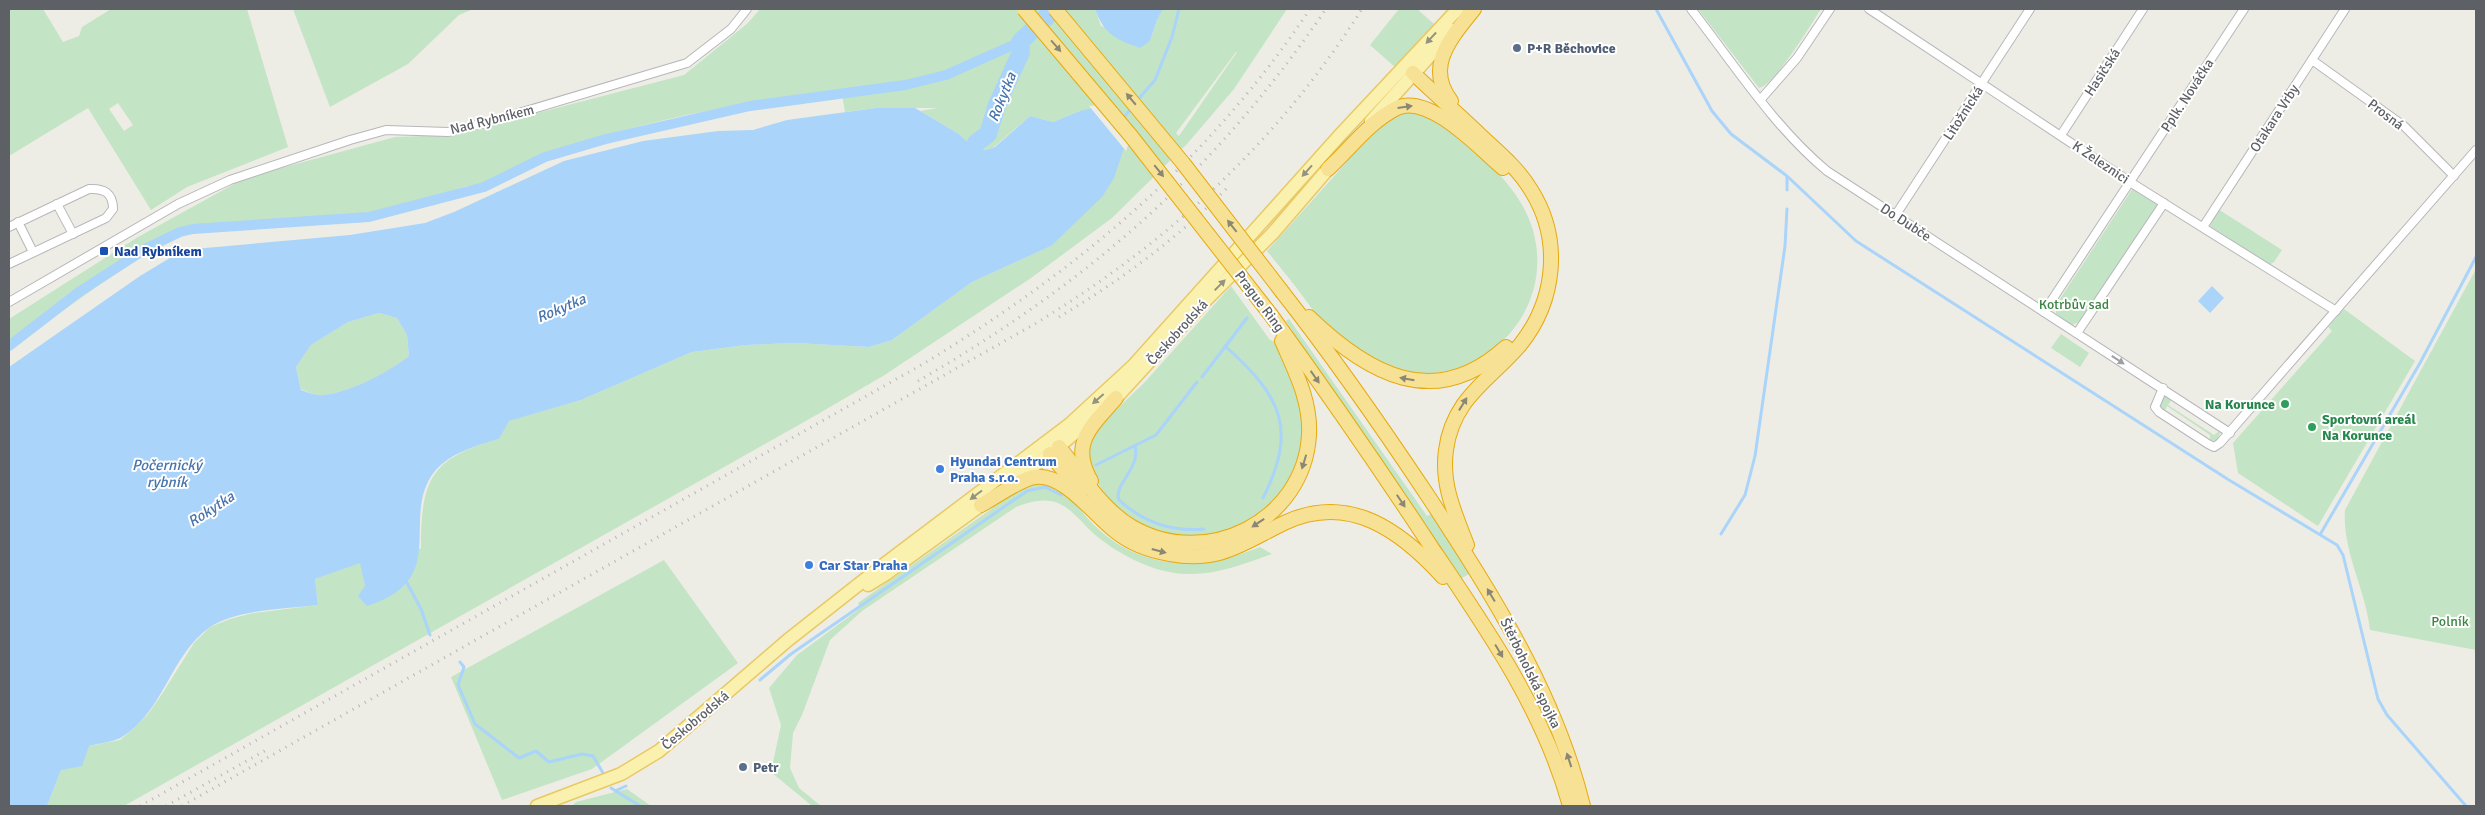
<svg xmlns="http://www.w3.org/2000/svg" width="2485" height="815" font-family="Signika,sans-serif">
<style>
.green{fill:#c3e4c5;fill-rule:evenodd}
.water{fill:#aad4fa;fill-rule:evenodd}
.pier{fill:#eeede5}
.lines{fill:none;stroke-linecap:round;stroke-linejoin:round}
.stream{stroke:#aad4fa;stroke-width:3}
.canal{stroke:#aad4fa;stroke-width:10}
.river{stroke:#aad4fa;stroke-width:18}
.street-casing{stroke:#b6b7bb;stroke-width:10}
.primary-casing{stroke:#e9c964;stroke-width:15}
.highway-casing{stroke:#e6aa0e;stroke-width:16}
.street{stroke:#fff;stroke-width:8}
.primary{stroke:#faf1af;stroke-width:12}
.highway{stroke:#f7e194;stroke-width:14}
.rail{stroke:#b5b6b6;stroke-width:3;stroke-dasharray:1 6;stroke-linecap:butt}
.highway-bridge-casing{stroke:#e6aa0e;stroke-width:16;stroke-linecap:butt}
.highway-bridge{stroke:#f7e194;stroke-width:14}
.oneway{fill:#94937f}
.oneway2{fill:#8b8773}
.oneway3{fill:#9ea0a3}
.service-dot{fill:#5c6f8a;stroke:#fff;stroke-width:2}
.transit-dot{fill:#1a4fb4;stroke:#fff;stroke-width:2}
.leisure-dot{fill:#2e9e5b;stroke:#fff;stroke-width:2}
.shop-dot{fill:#3f7fe0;stroke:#fff;stroke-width:2}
.labels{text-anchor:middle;stroke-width:4;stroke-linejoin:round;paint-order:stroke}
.service-label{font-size:14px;font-weight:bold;fill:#4e5e75;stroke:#fff;text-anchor:start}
.street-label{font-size:14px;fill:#5d6065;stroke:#fff}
.transit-label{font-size:14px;font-weight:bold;fill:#164399;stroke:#fff;text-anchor:start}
.park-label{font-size:14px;fill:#3b8542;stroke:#fff}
.leisure-label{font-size:14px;font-weight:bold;fill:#27864d;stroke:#fff;text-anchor:end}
.shop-label{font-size:14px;font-weight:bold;fill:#366cbe;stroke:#fff;text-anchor:start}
.water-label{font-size:15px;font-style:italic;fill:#4774ac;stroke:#fff}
</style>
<rect width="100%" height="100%" fill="#eeede5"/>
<g class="green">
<path d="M9 9H43L63 42 79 36 82 27 111 9H247L288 147 187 187 151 210 88 108 9 156ZM118 103 133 125 124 131 109 109Z"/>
<polygon points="293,9 473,9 459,15 408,64 330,107"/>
<path d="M760 9H1095L1101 26 1150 41 1157 20 1163 9H1287L1234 89 1187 144 1112 218 1031 278 883 376 818 414 124 806H47L61 770 89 746 120 740 133 729 148 714 162 694 194 643 210 627 230 619 253 613 318 605 315 579 361 562 365 586 421 548C421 480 430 458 499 439L508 421 581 400 692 352 746 345 796 343 869 347 892 340 972 282 1051 246 1080 111 1053 122 1030 116 994 147 985 150 973 147 959 134 920 111 937 108H876L845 112 841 89C759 100 678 114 599 137 559 148 517 160 484 187L467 186 393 209 283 223 212 228 182 233 147 251 9 349V319L138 237 245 178 395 137 450 135 464 132 684 75 748 23ZM1236 52H1237L1179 136 1176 133Z"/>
<polygon points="1399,9 1417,9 1434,24 1395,67 1370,45"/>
<path d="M1698 9H1821C1811 24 1775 85 1759 88Z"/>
<path d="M1406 111C1432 111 1452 131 1471 147 1496 169 1521 194 1532 227 1560 316 1473 396 1386 368 1377 365 1368 357 1361 351 1349 343 1334 336 1323 325 1316 317 1313 309 1307 302 1294 284 1281 268 1267 251L1370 136 1382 124Z"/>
<polygon points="2133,188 2158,204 2081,321 2072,325 2056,314 2056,305"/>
<polygon points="2218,209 2282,250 2274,262 2269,265 2210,226"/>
<path d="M2476 269V650L2370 630C2366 590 2342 551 2345 510Z"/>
<path d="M1231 286 1270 340 1275 342C1288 369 1302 398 1303 428 1303 443 1298 459 1292 472 1255 552 1146 557 1099 485 1088 468 1084 450 1093 432L1144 383Z"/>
<polygon points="2344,309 2415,361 2318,526 2238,473 2233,443 2332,331 2328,327"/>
<path d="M379 313 397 318 407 335 409 356C388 373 351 392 323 395 317 396 307 392 301 389L296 367 311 345 348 322Z"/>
<polygon points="1289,319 1427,516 1433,513 1471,573 1460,579 1309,357 1286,321"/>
<polygon points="2061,334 2089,353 2080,367 2051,348"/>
<polygon points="2167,395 2173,398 2168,405 2214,435 2221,430 2217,441 2210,440 2210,435 2167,406 2164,413 2159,408 2163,396"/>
<path d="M1037 483C1072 490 1073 505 1096 527 1144 572 1203 570 1260 547L1272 554C1246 563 1219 574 1191 574 1157 575 1119 555 1094 534 1083 524 1074 511 1060 504 1046 497 1029 502 1016 507L862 611 830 640 802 715 793 733 790 768 799 788 821 806H812L771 772 781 725 769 688 797 655 858 610 860 608 858 603 1014 493Z"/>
<polygon points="664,560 738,663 592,769 502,800 451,677"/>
<polygon points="627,789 651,806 573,805 576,802"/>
</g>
<g class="water">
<path d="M1095 9H1163L1157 20 1150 41 1140 48C1115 39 1104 34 1095 9Z"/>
<path d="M1097 107 1127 139 1114 178 1102 197 1051 246 972 282 892 340 869 347 796 343 746 345 692 352 581 400 509 421 499 439C478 445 450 453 435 471 398 517 453 579 367 606L358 596 365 586 360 563 315 579 318 605C286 609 237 609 210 627 171 654 164 711 122 737 114 742 100 743 89 746L82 766 61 770 47 806H9V367L140 276 183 250 350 235 425 223 454 212 564 161 643 141 718 131 753 130 787 120 876 108H915L959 134 973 147 985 150 995 147 1030 116 1053 122 1080 111ZM379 313 397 318 407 335 409 356C387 373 351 392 323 395 317 396 307 392 301 390L296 367 311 345 348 322Z"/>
<polygon points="2212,286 2224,298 2210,313 2198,301"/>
</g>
<polygon class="pier" points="1097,105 1130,139 1126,151 1089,106"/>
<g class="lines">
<g class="stream">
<polyline points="1656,9 1712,111 1731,134 1787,176 1856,241 2229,480 2337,545 2343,555 2378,699 2387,715 2466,806"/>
<polyline points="1136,102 1155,80 1172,37 1179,9"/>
<polyline points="1122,120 1132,107"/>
<polyline points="1787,190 1787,177"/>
<path d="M1225 346C1281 396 1298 428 1263 498"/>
<polyline points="1202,377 1247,318"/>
<path d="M1135 446C1141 468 1113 485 1119 500 1143 522 1172 532 1204 529"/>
<polyline points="1096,465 1156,435 1197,382"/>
<polyline points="2321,533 2420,363 2476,257"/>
<polyline points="1721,534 1745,495 1755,456 1785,246 1787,209"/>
<polyline points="406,581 421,609 430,635"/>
<polyline points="460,662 464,667 458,685 475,724 519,758 536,751 549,762 582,754 593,756 603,773"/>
<polyline points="760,680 791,654 1027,491 1045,487 1061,495"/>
<polyline points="611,788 640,806"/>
<polyline points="615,791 626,786"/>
</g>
<polyline class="canal" points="9,346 79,292 147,248 180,232 193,229 369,217 484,187 545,157 606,139 750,106 905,85 946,75 1020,42"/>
<polyline class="river" points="971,170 970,156 976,143 988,134 997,105 1021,52 1020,42 1055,9"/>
<defs>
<g id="street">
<path d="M1691 9C1734 64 1773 126 1827 171L2230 433"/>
<polyline points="1869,9 2130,182 2336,311"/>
<polyline points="2312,60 2404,126 2454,176"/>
<polyline points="1761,99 1797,58 1830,9"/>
<polyline points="2061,135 2143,9"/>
<polyline points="57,204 73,234"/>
<polyline points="1895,216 2030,9"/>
<polyline points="18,222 33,252"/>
<path d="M9 227 89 189C104 188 113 193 113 209L106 218 9 264"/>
<polyline points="2203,227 2345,9"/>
<polyline points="9,302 178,204 230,180 350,140 386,130 448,132 489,122 687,63 731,29 747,9"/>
<polyline points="2044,312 2244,9"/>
<polyline points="2077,333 2164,203"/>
<polyline points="2163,388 2155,407 2159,412 2208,444 2214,447 2220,443 2476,150"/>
</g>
<g id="primary">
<polyline points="1371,121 1453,30"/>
<polyline points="1012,482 1050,454 1116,398 1203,303 1272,234 1334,162"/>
<polyline points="868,585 886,574 988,500"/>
<polyline points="537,806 621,774 659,751 788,640 882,566 1070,424 1133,366 1340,135 1458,9"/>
</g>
<g id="highway">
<path d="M1413 73C1435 94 1458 114 1480 135 1498 152 1518 168 1531 190 1562 239 1556 300 1520 345 1489 381 1453 398 1446 450 1441 484 1455 514 1467 545"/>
<path d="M1451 101C1424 66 1452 37 1474 9"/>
<path d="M1328 169C1349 150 1370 121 1397 108 1429 93 1479 148 1503 168"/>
<path d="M1283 293C1334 358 1382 427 1428 496 1492 594 1555 692 1583 806"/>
<path d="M1271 315C1326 391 1380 469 1432 548 1487 629 1544 711 1570 806"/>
<path d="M1309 317C1368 374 1435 412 1506 347"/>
<path d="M1059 447C1082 475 1100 508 1132 527 1206 570 1304 521 1309 435 1311 401 1295 371 1282 341"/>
<polyline points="1050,454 1081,491"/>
<path d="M1091 481C1069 443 1092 426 1116 398"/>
<path d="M981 505C996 497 1020 479 1035 477 1064 473 1094 515 1115 531 1130 543 1151 551 1170 554 1220 563 1243 543 1284 523 1349 492 1401 531 1443 577"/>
</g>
</defs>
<use href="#street" class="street-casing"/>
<use href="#primary" class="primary-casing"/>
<use href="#highway" class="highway-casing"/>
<use href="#street" class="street"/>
<use href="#primary" class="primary"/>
<use href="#highway" class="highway"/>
<g class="rail">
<path d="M1059 317C1120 281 1178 238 1227 188"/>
<path d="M918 381C1090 281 1214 173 1326 9"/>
<path d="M140 806 923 364C1079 269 1208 162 1310 9"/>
<polyline points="166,806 268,749"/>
<path d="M182 806 1033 325C1168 243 1277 143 1362 9"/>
</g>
<defs>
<g id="highway-bridge">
<polyline points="1024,9 1131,136 1271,315"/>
<polyline points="1055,9 1183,163 1283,293"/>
</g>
</defs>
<use href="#highway-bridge" class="highway-bridge-casing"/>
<use href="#highway-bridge" class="highway-bridge"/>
</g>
<defs><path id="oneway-solid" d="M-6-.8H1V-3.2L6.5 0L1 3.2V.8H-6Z" transform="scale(1.25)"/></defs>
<g class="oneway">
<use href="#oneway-solid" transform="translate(1431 38) rotate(133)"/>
<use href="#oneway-solid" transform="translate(1307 171) rotate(132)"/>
<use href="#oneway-solid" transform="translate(1220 285) rotate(-45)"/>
<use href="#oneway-solid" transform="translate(1098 399) rotate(139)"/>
<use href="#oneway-solid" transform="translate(976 495) rotate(143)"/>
</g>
<g class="oneway2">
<use href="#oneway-solid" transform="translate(1056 46) rotate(49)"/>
<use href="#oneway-solid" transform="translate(1131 99) rotate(-130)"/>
<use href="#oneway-solid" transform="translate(1405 107) rotate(-8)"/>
<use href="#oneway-solid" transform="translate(1159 171) rotate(51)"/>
<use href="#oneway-solid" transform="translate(1232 226) rotate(-128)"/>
<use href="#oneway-solid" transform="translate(1315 377) rotate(55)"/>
<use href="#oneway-solid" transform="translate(1407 379) rotate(-170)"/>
<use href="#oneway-solid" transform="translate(1463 404) rotate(-58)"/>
<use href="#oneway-solid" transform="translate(1304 462) rotate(107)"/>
<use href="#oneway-solid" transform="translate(1401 501) rotate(56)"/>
<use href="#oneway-solid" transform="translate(1258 523) rotate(146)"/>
<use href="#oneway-solid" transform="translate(1159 551) rotate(15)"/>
<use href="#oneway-solid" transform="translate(1491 595) rotate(-121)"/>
<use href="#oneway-solid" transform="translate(1499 651) rotate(59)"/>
<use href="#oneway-solid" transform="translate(1569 760) rotate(-108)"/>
</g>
<use class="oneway3" href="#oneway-solid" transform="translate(2118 360) rotate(33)"/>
<g class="service-dot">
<circle cx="1517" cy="48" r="5"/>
<circle cx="743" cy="767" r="5"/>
</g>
<rect class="transit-dot" x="99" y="246" width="10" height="10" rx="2.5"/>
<g class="leisure-dot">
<circle cx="2285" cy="404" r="5"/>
<circle cx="2312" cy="427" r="5"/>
</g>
<g class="shop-dot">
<circle cx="940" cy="469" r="5"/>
<circle cx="809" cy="565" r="5"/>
</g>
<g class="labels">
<g class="service-label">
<text x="1527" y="53">P+R Běchovice</text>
<text x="753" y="772">Petr</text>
</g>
<g class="street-label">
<text transform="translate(2102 72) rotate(-57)" y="5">Hasičská</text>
<text transform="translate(2187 95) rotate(-57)" y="5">Pplk. Nováčka</text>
<text transform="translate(1963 113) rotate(-57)" y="5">Litožnická</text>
<text transform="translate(2386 114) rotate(37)" y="5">Prosná</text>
<text transform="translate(2274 118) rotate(-57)" y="5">Otakara Vrby</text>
<text transform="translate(492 119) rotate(-14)" y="5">Nad Rybníkem</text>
<text transform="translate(2101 162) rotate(34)" y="5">K Železnici</text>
<text transform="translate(1906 222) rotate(33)" y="5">Do Dubče</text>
<text transform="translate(1260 301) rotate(53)" y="5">Prague Ring</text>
<text transform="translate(1177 332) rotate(-48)" y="5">Českobrodská</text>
<text transform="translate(1531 673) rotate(64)" y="5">Štěrboholská spojka</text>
<text transform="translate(695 720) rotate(-40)" y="5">Českobrodská</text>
</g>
<g class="transit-label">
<text x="114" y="256">Nad Rybníkem</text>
</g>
<g class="park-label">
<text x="2074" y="309">Kotrbův sad</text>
<text x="2450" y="626">Polník</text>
</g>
<g class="leisure-label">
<text x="2275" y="409">Na Korunce</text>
<text x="2322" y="424" text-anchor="start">Sportovní areál<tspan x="2322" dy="16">Na Korunce</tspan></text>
</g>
<g class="shop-label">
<text x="950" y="466">Hyundai Centrum<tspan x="950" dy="16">Praha s.r.o.</tspan></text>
<text x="819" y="570">Car Star Praha</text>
</g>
<g class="water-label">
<text transform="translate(1002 97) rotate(-68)" y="5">Rokytka</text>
<text transform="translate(561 308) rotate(-23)" y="5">Rokytka</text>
<text x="167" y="470">Počernický<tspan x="167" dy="17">rybník</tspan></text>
<text transform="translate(211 509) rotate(-33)" y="5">Rokytka</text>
</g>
</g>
<rect width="2485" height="815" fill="none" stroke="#5d6065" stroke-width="20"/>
</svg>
